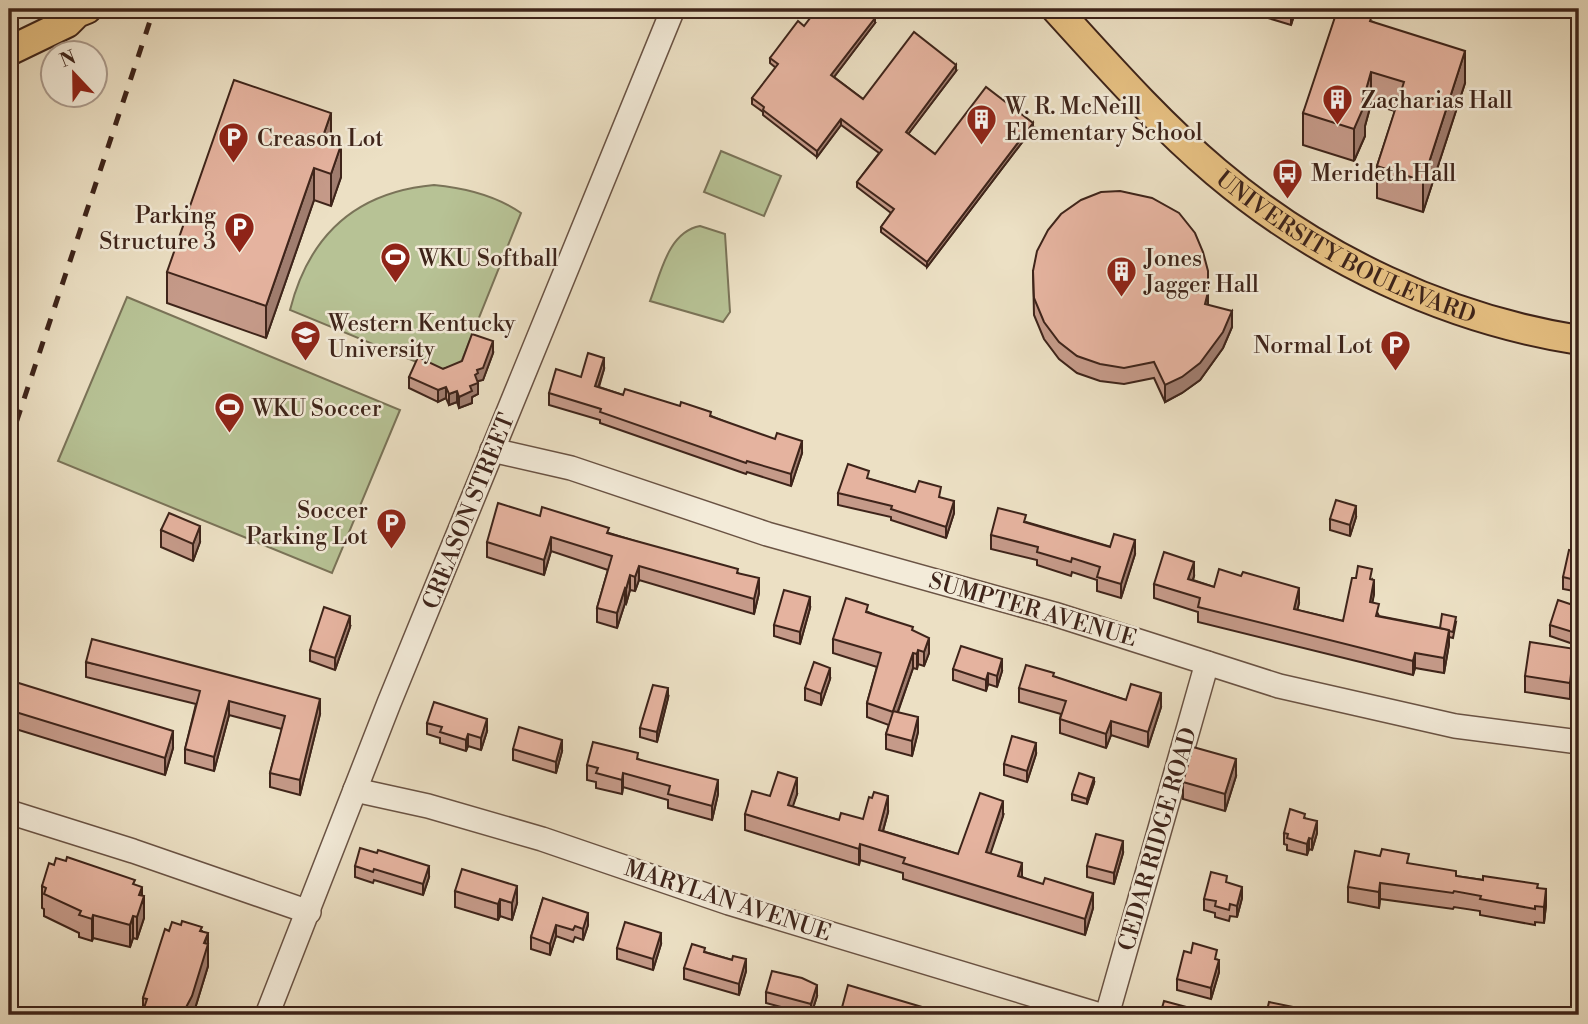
<svg xmlns="http://www.w3.org/2000/svg" width="1588" height="1024" font-family="'Libre Bodoni',serif">
<style>
.green{fill:#b7c295;stroke:#7a7358;stroke-width:2}
.lines{fill:none;stroke-linecap:round;stroke-linejoin:round}
.minor-casing{stroke:#6a5344;stroke-width:26}
.major-casing{stroke:#3e241a;stroke-width:32}
.minor{stroke:#f3ebd9;stroke-width:23}
.major{stroke:#e6c082;stroke-width:28}
.rail{stroke:#3e241a;stroke-width:5;stroke-dasharray:12 12;stroke-linecap:butt}
.wall{fill:#c59a89;stroke:#3e241a;stroke-width:2}
.shaded-wall{fill:#a07d6f;stroke:#3e241a;stroke-width:2}
.building{fill:#e5b39f;stroke:#3e241a;stroke-width:2}
.labels{text-anchor:middle;stroke-width:5;stroke-linejoin:round;paint-order:stroke}
.poi-label{font-size:23px;fill:#3e241a;stroke:#f3ebd9;text-anchor:start}
.street-label{font-size:23px;fill:#3e241a;stroke:#f3ebd9}
</style>
<rect width="100%" height="100%" fill="#ece0c4"/>
<filter id="stains"><feTurbulence type="fractalNoise" baseFrequency=".00286" numOctaves="4"/><feColorMatrix values="0 0 0 0 .2 0 0 0 0 .09 0 0 0 0 .02 0 0 0 .5 -.17"/></filter>
<radialGradient id="worn" r=".72"><stop offset=".6" stop-color="#630" stop-opacity="0"/><stop offset="1" stop-color="#630" stop-opacity=".3"/></radialGradient>
<g class="green">
<polygon points="721,151 781,176 764,216 704,192"/>
<path d="M434 185C466 188 495 195 521 213L460 365 443 373 290 310C309 235 356 192 434 185Z"/>
<path d="M700 226 725 234 730 312 723 322 650 301C661 273 668 232 700 226Z"/>
<polygon points="127,297 400,410 332,573 58,461"/>
</g>
<g class="lines">
<defs>
<g id="minor">
<polyline points="492,450 571,468 767,534 1054,614 1279,686 1455,726 1579,742"/>
<polyline points="355,790 428,806 542,839 729,903 1100,1015"/>
<polyline points="9,812 133,851 309,912"/>
<polyline points="267,1015 389,703 673,9"/>
<polyline points="1107,1015 1207,663"/>
</g>
<g id="major">
<path id="s1" d="M1056 9C1107 65 1158 123 1216 172 1319 259 1446 319 1579 340"/>
<polyline points="9,51 67,23 77,13 87,9"/>
</g>
</defs>
<use href="#minor" class="minor-casing"/>
<use href="#major" class="major-casing"/>
<use href="#minor" class="minor"/>
<use href="#major" class="major"/>
<polyline class="rail" points="9,444 154,9"/>
</g>
<g class="wall">
<polygon points="1248,9 1308,9 1307,12 1296,9 1291,25 1248,12"/>
<polygon points="1354,16 1373,22 1465,83 1423,212 1377,198 1377,166 1395,111 1371,104 1365,126 1365,136 1354,161 1303,145 1303,113"/>
<polygon points="875,23 834,77 863,99 956,71 908,134 935,154 1033,128 927,267 881,232 881,227 891,213 857,187 857,182 879,153 841,125 817,157 763,115 763,112 752,104 752,98 776,68 770,63 770,58 804,26"/>
<polygon points="331,142 341,177 331,206 314,200 266,338 167,303 167,272"/>
<polygon points="1033,271 1208,305 1232,327 1223,348 1200,380 1182,393 1165,402 1154,378 1124,384 1100,381 1077,373 1059,359 1044,339 1034,315"/>
<polygon points="493,353 483,380 478,381 478,394 472,397 472,403 459,408 457,402 449,405 446,398 438,402 409,388 409,377 443,369"/>
<polygon points="604,369 599,387 623,395 711,416 802,453 791,486 747,472 746,474 600,423 600,420 549,405 549,393 581,377"/>
<polygon points="869,479 915,492 941,498 954,513 946,538 891,520 891,517 838,505 838,493"/>
<polygon points="540,516 609,533 738,573 759,593 754,614 639,580 635,591 630,590 626,604 625,603 617,628 597,622 597,608 608,570 551,551 544,575 487,557 487,542"/>
<polygon points="1356,517 1350,536 1330,530 1330,519"/>
<polygon points="1026,522 1135,554 1121,598 1097,591 1097,580 1072,572 1071,576 1037,565 1037,560 991,549 991,535"/>
<polygon points="161,530 200,542 193,561 161,547"/>
<polygon points="1579,552 1579,592 1563,589 1563,577"/>
<polygon points="1194,576 1193,580 1214,587 1299,603 1297,610 1343,621 1372,580 1374,594 1372,602 1379,616 1440,628 1456,622 1453,638 1449,637 1449,644 1444,673 1415,668 1413,675 1198,622 1198,612 1154,598 1154,584"/>
<polygon points="1579,607 1579,646 1550,636 1550,625"/>
<polygon points="810,608 800,644 774,636 774,625"/>
<polygon points="868,612 913,631 929,653 924,666 918,664 917,669 913,668 898,712 918,732 912,756 886,749 886,734 889,725 867,717 867,703 877,667 833,653 833,639"/>
<polygon points="350,627 335,670 310,661 310,650"/>
<polygon points="1579,656 1578,692 1571,691 1570,699 1525,692 1525,676"/>
<polygon points="86,662 320,714 300,795 270,787 270,773 282,729 229,715 214,771 185,763 185,749 196,704 86,677"/>
<polygon points="953,669 1002,671 997,687 988,684 986,691 953,680"/>
<polygon points="1054,677 1126,700 1161,707 1148,747 1111,735 1106,748 1060,733 1060,719 1061,714 1019,702 1019,688"/>
<polygon points="830,679 821,705 805,700 805,688"/>
<polygon points="9,680 173,748 165,775 9,727"/>
<polygon points="668,698 657,742 640,737 640,728"/>
<polygon points="427,723 487,731 481,750 468,746 466,751 440,743 440,738 427,734"/>
<polygon points="513,749 562,751 556,773 513,760"/>
<polygon points="1036,754 1027,782 1004,775 1004,764"/>
<polygon points="638,759 718,794 712,820 668,808 668,800 623,787 622,794 596,788 596,782 587,780 587,765"/>
<polygon points="1236,776 1225,811 1183,799 1183,782"/>
<polygon points="1094,783 1087,804 1072,800 1072,794"/>
<polygon points="797,794 792,807 839,820 863,819 888,812 883,831 958,854 1003,816 990,853 1022,877 1093,908 1085,935 903,879 903,873 860,860 859,865 745,830 745,814 770,796"/>
<polygon points="1305,818 1317,833 1312,850 1309,849 1307,855 1287,850 1287,845 1284,844 1284,833"/>
<polygon points="1123,853 1114,884 1087,877 1087,866"/>
<polygon points="66,861 135,885 142,895 144,918 137,939 133,938 130,947 93,938 92,941 79,937 79,933 44,916 44,909 42,908 42,886 54,865"/>
<polygon points="1409,864 1456,876 1538,888 1546,905 1544,923 1535,922 1535,925 1480,915 1480,911 1454,907 1453,909 1380,899 1379,908 1348,902 1348,887"/>
<polygon points="355,866 429,877 423,895 374,880 373,883 355,877"/>
<polygon points="1227,883 1242,898 1237,917 1230,916 1229,921 1215,917 1215,913 1204,910 1204,899"/>
<polygon points="455,891 517,903 512,920 500,916 498,920 455,907"/>
<polygon points="543,898 588,925 583,940 575,937 573,942 556,936 550,955 531,949 531,937"/>
<polygon points="169,931 202,931 208,944 208,966 193,1015 143,1015 143,998"/>
<polygon points="661,944 653,970 617,959 617,948"/>
<polygon points="705,952 732,960 746,971 739,995 684,979 684,968"/>
<polygon points="1217,960 1219,972 1211,999 1177,990 1177,979"/>
<polygon points="766,992 817,996 811,1015 766,1003"/>
</g>
<g class="shaded-wall">
<polygon points="1291,9 1296,9 1291,25"/>
<polygon points="875,18 875,23 831,81 831,75"/>
<polygon points="1465,51 1465,83 1423,212 1423,181"/>
<polygon points="956,65 956,71 906,137 906,132"/>
<polygon points="1371,72 1371,104 1365,126 1365,136 1354,161 1354,129"/>
<polygon points="331,113 331,145 322,139"/>
<polygon points="841,119 841,125 817,157 817,151"/>
<polygon points="1033,123 1033,128 927,267 927,262"/>
<polygon points="341,145 341,177 331,206 331,174"/>
<polygon points="314,168 314,200 266,338 266,306"/>
<polygon points="1208,292 1208,309 1205,304"/>
<polygon points="1232,311 1232,327 1223,348 1200,380 1182,393 1165,402 1165,385"/>
<polygon points="493,341 493,353 483,380 478,381 478,394 472,397 472,403 459,408 459,397 470,386 477,370"/>
<polygon points="604,358 604,369 595,397 595,386"/>
<polygon points="446,387 446,398 438,402 438,390"/>
<polygon points="457,391 457,402 449,405 449,394"/>
<polygon points="802,441 802,453 791,486 791,474"/>
<polygon points="954,501 954,513 946,538 946,527"/>
<polygon points="1356,506 1356,517 1350,536 1350,525"/>
<polygon points="200,526 200,542 193,561 193,544"/>
<polygon points="551,537 551,551 544,575 544,560"/>
<polygon points="1135,540 1135,554 1121,598 1121,584"/>
<polygon points="1194,562 1194,576 1188,593 1188,579"/>
<polygon points="639,566 639,580 635,591 635,577"/>
<polygon points="630,575 630,590 626,604 626,589"/>
<polygon points="759,578 759,593 754,614 754,599"/>
<polygon points="1374,580 1374,594 1370,616 1370,602"/>
<polygon points="625,588 625,603 617,628 617,613"/>
<polygon points="1299,588 1299,603 1294,624 1294,609"/>
<polygon points="810,597 810,608 800,644 800,632"/>
<polygon points="350,616 350,627 335,670 335,658"/>
<polygon points="1449,630 1449,644 1444,673 1444,658"/>
<polygon points="929,638 929,653 924,666 924,652"/>
<polygon points="918,650 918,664 917,669 917,654"/>
<polygon points="913,653 913,668 893,725 893,711"/>
<polygon points="1415,653 1415,668 1413,675 1413,661"/>
<polygon points="1002,659 1002,671 997,687 997,676"/>
<polygon points="830,668 830,679 821,705 821,694"/>
<polygon points="988,673 988,684 986,691 986,680"/>
<polygon points="1571,674 1571,691 1570,699 1570,683"/>
<polygon points="668,688 668,698 657,742 657,732"/>
<polygon points="1161,693 1161,707 1148,747 1148,732"/>
<polygon points="320,699 320,714 300,795 300,780"/>
<polygon points="229,701 229,715 214,771 214,757"/>
<polygon points="918,717 918,732 912,756 912,741"/>
<polygon points="487,719 487,731 481,750 481,738"/>
<polygon points="1111,721 1111,735 1106,748 1106,734"/>
<polygon points="173,731 173,748 165,775 165,758"/>
<polygon points="468,734 468,746 466,751 466,740"/>
<polygon points="562,740 562,751 556,773 556,762"/>
<polygon points="1036,743 1036,754 1027,782 1027,771"/>
<polygon points="1236,759 1236,776 1225,811 1225,794"/>
<polygon points="623,773 623,787 622,794 622,780"/>
<polygon points="797,778 797,794 788,821 788,805"/>
<polygon points="1094,778 1094,783 1087,804 1087,799"/>
<polygon points="718,780 718,794 712,820 712,806"/>
<polygon points="888,796 888,812 879,845 879,830"/>
<polygon points="1003,801 1003,816 986,867 986,852"/>
<polygon points="1317,821 1317,833 1312,850 1312,839"/>
<polygon points="1309,838 1309,849 1307,855 1307,844"/>
<polygon points="1123,841 1123,853 1114,884 1114,873"/>
<polygon points="860,844 860,860 859,865 859,849"/>
<polygon points="1022,863 1022,879 1018,876"/>
<polygon points="429,866 429,877 423,895 423,884"/>
<polygon points="11,869 12,901 9,911 9,877"/>
<polygon points="1380,883 1380,899 1379,908 1379,892"/>
<polygon points="517,886 517,903 512,920 512,903"/>
<polygon points="142,887 142,904 144,896 144,918 137,939 137,917 139,895"/>
<polygon points="1242,887 1242,898 1237,917 1237,906"/>
<polygon points="1546,889 1546,905 1544,923 1544,907"/>
<polygon points="1093,893 1093,908 1085,935 1085,919"/>
<polygon points="500,899 500,916 498,920 498,904"/>
<polygon points="588,913 588,925 583,940 583,929"/>
<polygon points="93,915 93,938 92,941 92,919"/>
<polygon points="133,916 133,938 130,947 130,925"/>
<polygon points="556,925 556,936 550,955 550,944"/>
<polygon points="208,933 208,966 193,1015 182,1015"/>
<polygon points="661,933 661,944 653,970 653,959"/>
<polygon points="746,959 746,971 739,995 739,984"/>
<polygon points="1219,960 1219,972 1211,999 1211,988"/>
<polygon points="817,985 817,996 811,1015 811,1004"/>
</g>
<g class="building">
<polygon points="817,9 863,9 875,18 831,75 863,99 914,32 956,65 906,132 935,154 986,87 1033,123 927,262 881,227 894,209 857,182 882,150 841,119 817,151 763,110 764,107 752,98 778,64 770,58 798,21 804,26"/>
<polygon points="1356,9 1373,13 1370,21 1465,51 1423,181 1377,166 1404,82 1371,72 1362,104 1365,104 1354,129 1303,113 1337,11 1354,16"/>
<polygon points="234,80 331,113 322,139 341,145 331,174 314,168 266,306 167,272"/>
<polygon points="1120,191 1152,198 1179,213 1195,233 1203,252 1208,271 1208,292 1205,304 1232,311 1223,332 1200,363 1182,377 1165,385 1154,362 1124,368 1100,364 1077,356 1059,342 1044,322 1034,298 1033,271 1037,251 1048,230 1061,214 1081,200 1101,192"/>
<polygon points="472,334 493,341 483,368 477,370 478,373 475,375 478,383 470,386 472,391 459,397 457,391 449,394 446,387 438,390 409,377 418,357 443,369 462,361"/>
<polygon points="588,353 604,358 595,386 623,395 625,389 680,406 681,402 711,412 710,416 775,439 777,433 802,441 791,474 747,461 746,463 600,412 601,409 549,393 556,369 581,377"/>
<polygon points="848,464 869,471 867,478 915,492 919,481 941,487 939,497 954,501 946,527 891,509 892,506 838,493"/>
<polygon points="1336,500 1356,506 1350,525 1330,519"/>
<polygon points="498,503 540,516 542,507 609,528 607,533 738,569 737,573 759,578 754,599 639,566 635,577 630,575 626,589 625,588 617,613 597,608 612,556 551,537 544,560 487,542"/>
<polygon points="998,508 1026,515 1024,522 1110,547 1114,534 1135,540 1121,584 1097,577 1100,567 1072,558 1071,562 1037,552 1038,547 991,535"/>
<polygon points="169,513 200,526 193,544 161,530"/>
<polygon points="1569,550 1579,552 1579,581 1563,577"/>
<polygon points="1164,552 1194,562 1188,579 1214,587 1219,569 1241,576 1243,572 1299,588 1294,609 1343,621 1352,578 1356,578 1358,566 1372,569 1370,579 1374,580 1370,602 1379,604 1376,616 1449,630 1444,658 1415,653 1413,661 1198,607 1200,598 1154,584"/>
<polygon points="784,590 810,597 800,632 774,625"/>
<polygon points="846,598 868,605 866,612 913,627 912,630 929,638 924,652 918,650 917,654 913,653 893,711 918,717 912,741 886,734 893,712 867,703 881,653 833,639"/>
<polygon points="1558,600 1579,607 1579,634 1550,625"/>
<polygon points="324,607 350,616 335,658 310,650"/>
<polygon points="1442,614 1456,617 1453,632 1449,631 1449,630 1440,628"/>
<polygon points="92,639 320,699 300,780 270,773 285,716 229,701 214,757 185,749 200,691 86,662"/>
<polygon points="1530,642 1575,649 1573,656 1579,656 1578,675 1571,674 1570,683 1525,676"/>
<polygon points="961,646 1002,659 997,676 988,673 986,680 953,669"/>
<polygon points="814,662 830,668 821,694 805,688"/>
<polygon points="1026,665 1054,673 1053,676 1126,700 1131,684 1161,693 1148,732 1111,721 1106,734 1060,719 1066,701 1019,688"/>
<polygon points="9,680 173,731 165,758 9,710"/>
<polygon points="653,685 668,688 657,732 640,728"/>
<polygon points="434,702 487,719 481,738 468,734 466,740 440,732 442,727 427,723"/>
<polygon points="519,727 562,740 556,762 513,749"/>
<polygon points="1012,736 1036,743 1027,771 1004,764"/>
<polygon points="593,742 638,753 637,759 718,780 712,806 668,794 670,786 623,773 622,780 596,773 598,768 587,765"/>
<polygon points="1193,747 1236,759 1225,794 1183,782"/>
<polygon points="778,772 797,778 788,805 839,820 841,813 863,819 869,797 872,798 874,792 888,796 879,830 958,854 980,793 1003,801 986,852 1022,863 1018,876 1043,884 1045,878 1093,893 1085,919 903,863 905,858 860,844 859,849 745,814 752,791 770,796"/>
<polygon points="1079,773 1094,778 1087,799 1072,794"/>
<polygon points="1290,809 1305,814 1304,818 1317,821 1312,839 1309,838 1307,844 1287,838 1288,834 1284,833"/>
<polygon points="1096,834 1123,841 1114,873 1087,866"/>
<polygon points="360,848 377,853 378,850 429,866 423,884 374,869 373,872 355,866"/>
<polygon points="1382,849 1409,854 1407,863 1456,871 1456,876 1483,880 1483,876 1538,884 1537,888 1546,889 1544,907 1535,906 1535,909 1480,899 1481,896 1454,891 1453,893 1380,883 1379,892 1348,887 1355,851 1380,856"/>
<polygon points="67,857 135,880 133,884 142,887 139,895 144,896 137,917 133,916 130,925 93,915 92,919 79,915 81,911 44,894 46,888 42,886 49,863 54,865 56,858 66,861"/>
<polygon points="462,869 517,886 512,903 500,899 498,904 455,891"/>
<polygon points="1211,872 1227,876 1226,882 1242,887 1237,906 1230,904 1229,910 1215,906 1216,901 1204,899"/>
<polygon points="9,877 12,878 9,888"/>
<polygon points="543,898 588,913 583,929 575,926 573,930 556,925 550,944 531,937"/>
<polygon points="182,921 202,927 200,931 208,933 204,943 208,944 192,996 182,1015 149,1015 151,1010 144,1008 147,999 143,998 165,929 169,931 172,922 181,925"/>
<polygon points="625,922 661,933 653,959 617,948"/>
<polygon points="1193,943 1217,950 1215,959 1219,960 1211,988 1177,979 1184,951 1191,953"/>
<polygon points="692,944 705,948 704,952 732,960 733,956 746,959 739,984 684,968"/>
<polygon points="772,971 802,978 817,985 811,1004 766,992"/>
<polygon points="848,985 949,1015 840,1015"/>
<polygon points="1164,1001 1205,1012 1204,1015 1160,1015"/>
<polygon points="1269,1002 1303,1009 1301,1015 1266,1015"/>
</g>
<defs>
<symbol id="building-pin" viewBox="-11 -11 22 30"><path d="M0 17L-7.5 6A9.5 9.5 0 1 1 7.5 6Z" fill="#8f2418" stroke="#f3ebd9"/><path d="M-4-6H4V6H1V3H-1V6H-4ZM-2.5-4.3h1.7v1.8h-1.7ZM.8-4.3h1.7v1.8H.8ZM-2.5-1h1.7V.8h-1.7ZM.8-1h1.7V.8H.8Z" fill="#fff"/></symbol>
<symbol id="parking-pin" viewBox="-11 -11 22 30"><path d="M0 17L-7.5 6A9.5 9.5 0 1 1 7.5 6Z" fill="#8f2418" stroke="#f3ebd9"/><path d="M-3.5-5.5H1a3.5 3.5 0 0 1 0 7H-1V5.5H-3.5ZM-1-3.4V-.6H.8a1.4 1.4 0 0 0 0-2.8Z" fill="#fff"/></symbol>
<symbol id="bus-pin" viewBox="-11 -11 22 30"><path d="M0 17L-7.5 6A9.5 9.5 0 1 1 7.5 6Z" fill="#8f2418" stroke="#f3ebd9"/><path d="M-5-6H5V4H4V6H2V4H-2V6H-4V4H-5ZM-3.5-4V0h7V-4ZM-3.5 1.2v1.5H-2V1.2ZM2 1.2v1.5H3.5V1.2Z" fill="#fff"/></symbol>
<symbol id="stadium-pin" viewBox="-11 -11 22 30"><path d="M0 17L-7.5 6A9.5 9.5 0 1 1 7.5 6Z" fill="#8f2418" stroke="#f3ebd9"/><path d="M0-5a6.5 5 0 1 0 0 10a6.5 5 0 1 0 0-10ZM-3.5-1.8h7v3.6h-7Z" fill="#fff"/></symbol>
<symbol id="university-pin" viewBox="-11 -11 22 30"><path d="M0 17L-7.5 6A9.5 9.5 0 1 1 7.5 6Z" fill="#8f2418" stroke="#f3ebd9"/><path d="M0-5L7-2L0 1L-7-2ZM-4 1L0 2.5L4 1V4Q0 6-4 4Z" fill="#fff"/></symbol>
</defs>
<g fill-rule="evenodd">
<use href="#building-pin" x="1320" y="82" width="35" height="47"/>
<use href="#building-pin" x="964" y="102" width="35" height="47"/>
<use href="#parking-pin" x="216" y="120" width="35" height="47"/>
<use href="#bus-pin" x="1270" y="156" width="35" height="47"/>
<use href="#parking-pin" x="222" y="210" width="35" height="47"/>
<use href="#stadium-pin" x="378" y="240" width="35" height="47"/>
<use href="#building-pin" x="1104" y="254" width="35" height="47"/>
<use href="#university-pin" x="288" y="318" width="35" height="47"/>
<use href="#parking-pin" x="1378" y="328" width="35" height="47"/>
<use href="#stadium-pin" x="212" y="390" width="35" height="47"/>
<use href="#parking-pin" x="374" y="506" width="35" height="47"/>
</g>
<g class="labels">
<g class="poi-label">
<text x="1361" y="108">Zacharias Hall</text>
<text x="1005" y="114">W. R. McNeill<tspan x="1005" dy="26">Elementary School</tspan></text>
<text x="257" y="146">Creason Lot</text>
<text x="1311" y="181">Merideth Hall</text>
<text x="216" y="223" text-anchor="end">Parking<tspan x="216" dy="26">Structure 3</tspan></text>
<text x="418" y="266">WKU Softball</text>
<text x="1144" y="266">Jones<tspan x="1144" dy="26">Jagger Hall</tspan></text>
<text x="328" y="331">Western Kentucky<tspan x="328" dy="26">University</tspan></text>
<text x="1373" y="353" text-anchor="end">Normal Lot</text>
<text x="252" y="416">WKU Soccer</text>
<text x="368" y="518" text-anchor="end">Soccer<tspan x="368" dy="26">Parking Lot</tspan></text>
</g>
<g class="street-label">
<text dy="8" stroke="none"><textPath href="#s1" startOffset="380">UNIVERSITY BOULEVARD</textPath></text>
<text transform="translate(468 511) rotate(-68)" y="8">CREASON STREET</text>
<text transform="translate(1033 609) rotate(16)" y="8">SUMPTER AVENUE</text>
<text transform="translate(1157 839) rotate(-74)" y="8">CEDAR RIDGE ROAD</text>
<text transform="translate(728 900) rotate(18)" y="8">MARYLAN AVENUE</text>
</g>
</g>
<rect width="1588" height="1024" fill="none" stroke="#ece0c4" stroke-width="35"/>
<rect x="10" y="10" width="1567" height="1003" fill="none" stroke="#3e241a" stroke-width="3.5"/>
<rect x="18" y="18" width="1553" height="989" fill="none" stroke="#3e241a" stroke-width="2"/>
<g transform="translate(74 74) rotate(338)"><circle r="33" fill="#f3ebd9" stroke="#ab9b8d" stroke-width="2"/>
<path d="M0-5L12 26L0 18L-12 26Z" fill="#8f2418"/>
<text y="-10" font-size="19" font-weight="bold" text-anchor="middle" fill="#3e241a">N</text>
</g>
<rect width="100%" height="100%" filter="url(#stains)"/>
<rect width="100%" height="100%" fill="url(#worn)"/>
</svg>
